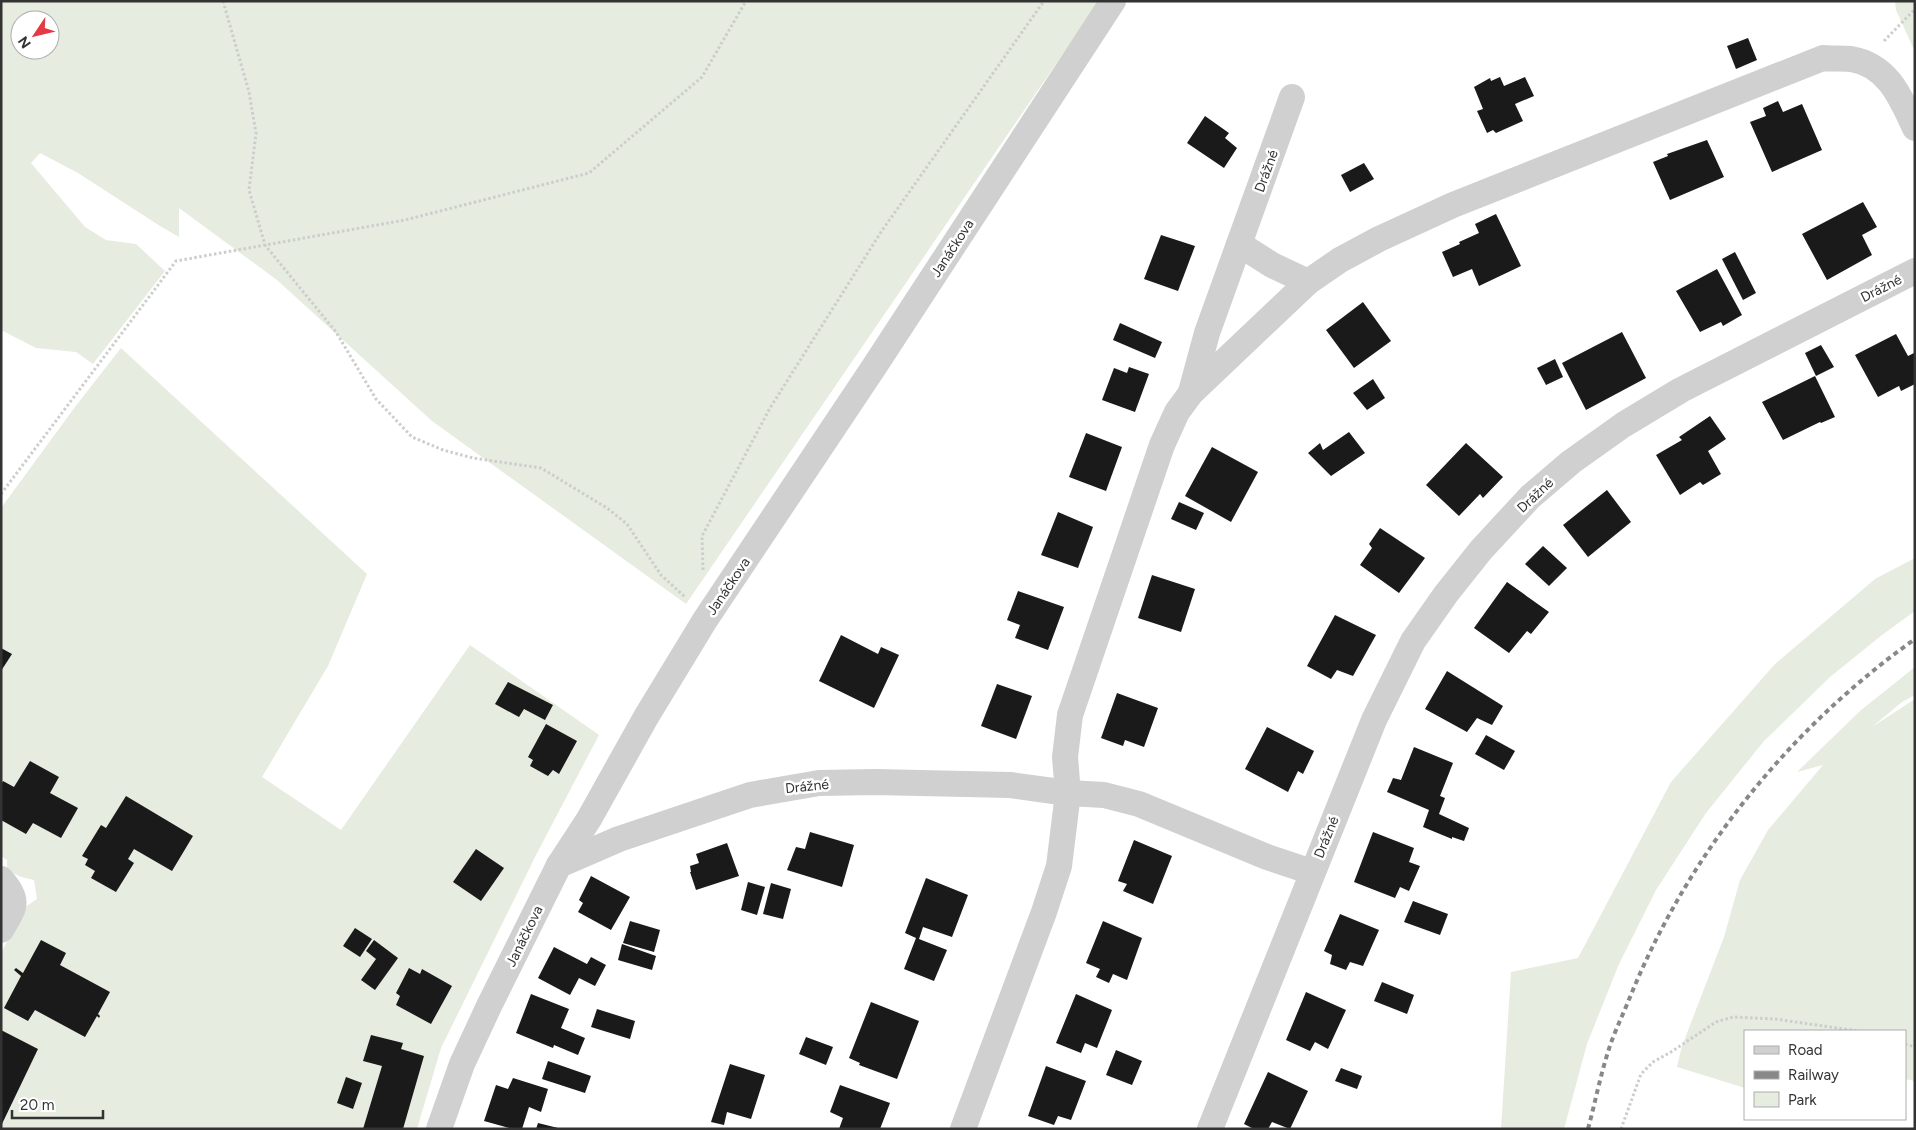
<svg xmlns="http://www.w3.org/2000/svg" width="1916" height="1130" font-family="Figtree,sans-serif">
<style>
.green{fill:#e6ecdf;fill-rule:evenodd}
.building{fill:#1a1a1a}
.lines{fill:none;stroke-linecap:round;stroke-linejoin:round}
.path{stroke:#cdcdcd;stroke-width:3;stroke-dasharray:2.5 2.5;stroke-linecap:butt}
.minor{stroke:#d0d0d0;stroke-width:26}
.rail{stroke:#888;stroke-width:4;stroke-dasharray:5 4;stroke-linecap:butt}
.labels{text-anchor:middle;stroke-width:5;stroke-linejoin:round;paint-order:stroke}
.street-label{font-size:14px;fill:#333;stroke:#fff}
</style>
<rect width="100%" height="100%" fill="#fff"/>
<g class="green">
<path d="M1 1H1099L686 604 432 421 277 280 179 208V237L160 226 78 173 40 153 31 163 85 227 106 240 136 244 165 271 93 364 76 352 36 348 1 330ZM20 20H50V50H20Z"/>
<polygon points="1895,1 1915,1 1915,52 1896,10"/>
<polygon points="121,348 367,574 328,666 262,777 341,830 470,645 599,735 536,855 441,1048 417,1129 1,1129 1,953 25,907 37,899 34,880 21,877 7,870 7,860 1,856 1,508 75,407"/>
<polygon points="1915,558 1915,611 1882,635 1830,677 1764,741 1706,813 1656,890 1619,964 1587,1044 1564,1129 1501,1129 1511,972 1578,958 1671,782 1775,664 1875,579"/>
<polygon points="1915,667 1915,695 1902,702 1872,727 1915,699 1915,1081 1905,1079 1905,1031 1745,1031 1745,1088 1677,1067 1682,1046 1724,937 1740,880 1768,830 1823,765 1797,772 1860,711"/>
</g>
<g class="building">
<polygon points="1748,38 1757,60 1736,69 1727,46"/>
<polygon points="1500,77 1504,86 1525,77 1534,96 1515,104 1523,121 1496,133 1493,130 1487,133 1477,111 1483,109 1474,87 1490,78 1491,81"/>
<polygon points="1778,101 1783,112 1802,104 1822,150 1772,172 1750,122 1766,116 1763,108"/>
<polygon points="1205,116 1229,133 1225,138 1237,148 1224,168 1187,143"/>
<polygon points="1707,140 1724,177 1670,200 1653,162 1668,156 1667,154"/>
<polygon points="1364,163 1374,179 1350,192 1341,175"/>
<polygon points="1863,202 1877,227 1862,235 1872,255 1827,280 1802,234"/>
<polygon points="1496,214 1521,266 1479,286 1472,269 1453,277 1442,252 1460,244 1459,242 1479,233 1475,224"/>
<polygon points="1161,235 1195,246 1178,291 1144,279"/>
<polygon points="1735,252 1756,293 1743,300 1722,259"/>
<polygon points="1717,269 1742,315 1723,326 1721,322 1700,332 1676,291"/>
<polygon points="1363,302 1391,341 1354,368 1326,330"/>
<polygon points="1120,323 1162,342 1155,358 1113,340"/>
<polygon points="1622,332 1646,378 1586,410 1562,363"/>
<polygon points="1896,334 1908,356 1914,353 1915,355 1915,384 1901,391 1899,386 1878,397 1855,355"/>
<polygon points="1821,345 1834,367 1816,376 1805,353"/>
<polygon points="1555,359 1563,377 1546,385 1537,368"/>
<polygon points="1129,367 1149,374 1135,412 1102,400 1114,368 1127,373"/>
<polygon points="1815,376 1835,417 1821,423 1820,422 1783,440 1762,402"/>
<polygon points="1373,379 1385,398 1367,410 1353,393"/>
<polygon points="1710,416 1726,439 1708,451 1721,474 1703,485 1700,482 1680,495 1656,455 1682,440 1679,437"/>
<polygon points="1349,432 1365,453 1331,476 1308,453 1320,443 1323,450"/>
<polygon points="1086,433 1122,447 1106,491 1069,477"/>
<polygon points="1466,443 1503,477 1483,498 1480,494 1459,516 1426,485"/>
<polygon points="1212,447 1258,472 1231,522 1185,496"/>
<polygon points="1607,490 1631,522 1588,557 1563,525"/>
<polygon points="1179,502 1204,513 1196,530 1171,519"/>
<polygon points="1058,512 1093,527 1078,568 1041,555"/>
<polygon points="1380,528 1425,558 1399,593 1360,565 1372,548 1369,544"/>
<polygon points="1543,546 1567,568 1549,586 1525,564"/>
<polygon points="1152,575 1195,589 1181,632 1138,618"/>
<polygon points="1507,582 1549,612 1531,634 1527,631 1509,653 1474,628"/>
<polygon points="1018,591 1064,607 1048,650 1015,638 1020,625 1007,620"/>
<polygon points="1335,615 1376,635 1353,676 1337,670 1331,679 1307,666"/>
<polygon points="841,635 878,654 881,647 899,655 874,708 819,681"/>
<polygon points="1,648 12,654 1,671"/>
<polygon points="1447,671 1503,706 1492,725 1477,718 1467,732 1425,709"/>
<polygon points="508,682 553,705 545,720 524,709 519,717 495,704"/>
<polygon points="997,684 1032,696 1016,739 981,726"/>
<polygon points="1117,693 1158,708 1144,747 1125,740 1123,746 1101,738"/>
<polygon points="546,724 577,741 559,774 553,770 548,776 530,766 533,760 528,757"/>
<polygon points="1267,727 1314,751 1303,774 1298,771 1288,792 1245,769"/>
<polygon points="1486,735 1515,751 1504,770 1475,754"/>
<polygon points="1414,747 1453,763 1440,796 1445,798 1439,814 1469,828 1464,841 1452,837 1452,839 1423,827 1429,810 1387,792 1393,778 1401,780"/>
<polygon points="30,761 59,777 50,793 78,808 61,838 33,823 26,834 1,820 1,784 3,781 14,787"/>
<polygon points="126,796 193,836 172,871 134,849 128,859 134,863 116,892 91,878 95,871 85,865 88,859 82,856 101,825 106,828"/>
<polygon points="810,832 854,845 842,887 787,870 796,847 805,849"/>
<polygon points="1373,832 1414,848 1409,862 1420,866 1409,891 1400,887 1395,898 1354,882"/>
<polygon points="1134,840 1172,856 1153,904 1123,891 1127,884 1118,881"/>
<polygon points="727,843 739,876 696,890 690,872 691,872 690,866 699,863 696,854"/>
<polygon points="476,849 504,868 481,901 453,882"/>
<polygon points="591,876 630,897 611,930 578,912 583,903 579,900"/>
<polygon points="926,878 968,895 952,937 923,927 919,939 947,950 934,981 904,969 916,938 905,933"/>
<polygon points="748,882 765,887 757,915 741,910"/>
<polygon points="771,883 791,889 783,919 763,914"/>
<polygon points="1413,901 1448,914 1440,935 1404,922"/>
<polygon points="1340,914 1379,930 1363,966 1350,962 1346,970 1330,964 1332,955 1324,951"/>
<polygon points="630,921 660,930 654,952 623,943"/>
<polygon points="1103,921 1142,938 1127,980 1113,974 1109,983 1096,977 1100,969 1086,963"/>
<polygon points="355,928 372,939 360,957 343,946"/>
<polygon points="41,940 66,953 60,965 110,992 98,1014 100,1016 99,1018 97,1016 85,1037 35,1010 28,1021 4,1008 21,976 14,970 16,968 23,973"/>
<polygon points="374,940 398,958 375,990 361,980 376,959 366,951"/>
<polygon points="622,944 656,956 652,970 618,960"/>
<polygon points="554,947 587,964 591,957 606,965 595,986 579,978 570,995 538,978"/>
<polygon points="409,968 420,974 422,969 452,986 431,1024 396,1005 400,996 396,993"/>
<polygon points="1382,982 1414,995 1407,1014 1374,1001"/>
<polygon points="1306,992 1346,1010 1328,1049 1315,1042 1310,1051 1286,1040"/>
<polygon points="531,994 569,1009 561,1028 585,1038 578,1055 554,1045 553,1048 516,1033"/>
<polygon points="1076,994 1112,1010 1097,1048 1085,1043 1081,1053 1056,1043"/>
<polygon points="871,1002 919,1021 897,1079 859,1065 860,1063 849,1058"/>
<polygon points="597,1009 635,1021 630,1039 591,1027"/>
<polygon points="1,1030 38,1049 1,1126"/>
<polygon points="371,1035 403,1043 401,1049 424,1056 403,1129 363,1129 382,1066 363,1061"/>
<polygon points="806,1037 833,1047 826,1065 799,1054"/>
<polygon points="1116,1050 1142,1061 1132,1085 1106,1075"/>
<polygon points="548,1061 591,1076 585,1093 542,1079"/>
<polygon points="730,1064 765,1075 751,1119 727,1112 724,1125 711,1122"/>
<polygon points="1046,1066 1086,1081 1071,1120 1058,1116 1054,1125 1028,1116"/>
<polygon points="1341,1068 1362,1076 1357,1089 1335,1081"/>
<polygon points="1268,1072 1308,1091 1290,1129 1272,1122 1268,1129 1254,1129 1244,1124"/>
<polygon points="346,1077 362,1083 353,1109 337,1103"/>
<polygon points="513,1078 548,1089 541,1112 529,1107 522,1129 513,1129 484,1121 496,1085 508,1089"/>
<polygon points="840,1085 890,1103 880,1129 839,1129 843,1118 830,1112"/>
<polygon points="538,1123 558,1128 558,1129 536,1129"/>
</g>
<g class="lines">
<g class="path">
<polyline points="223,1 249,92 256,133 249,190 265,245 336,332 376,399 412,437 443,450 473,458 541,468 607,508 627,524 661,575 685,597"/>
<polyline points="1884,41 1915,9"/>
<polyline points="1,494 176,261 405,220 589,173 702,77 746,1"/>
<polyline points="703,570 702,536 770,408 881,232 1044,1"/>
<polyline points="1905,1044 1915,1047"/>
<polyline points="1621,1129 1641,1074 1653,1062 1671,1052 1716,1022 1733,1017 1775,1019 1858,1031"/>
</g>
<g class="minor">
<polyline points="1239,244 1272,265 1308,282"/>
<polyline points="1191,392 1207,333 1292,97"/>
<polyline points="559,865 619,839 750,795 819,783 875,782 1010,785 1068,793 1104,795 1139,804 1267,857 1312,872"/>
<path d="M1 879C21 901 14 908 1 930"/>
<polyline points="439,1129 462,1064 489,1006 559,865 589,819 646,717 705,620 874,367 1113,1"/>
<path d="M963 1129 1044 912 1059 866 1068 793 1065 757 1070 715 1162 445 1177 412 1191 393 1308 282 1340 260 1379 239 1453 205 1823 58C1832 59 1842 58 1851 59 1888 65 1901 98 1915 128"/>
<polyline points="1210,1129 1374,720 1413,641 1446,594 1481,550 1530,497 1571,462 1623,425 1681,390 1915,271"/>
</g>
<path class="rail" d="M1588 1129C1595 1103 1600 1077 1608 1052 1613 1035 1621 1019 1628 1002 1686 857 1787 730 1915 639"/>
</g>
<g class="labels">
<g class="street-label">
<text transform="translate(1266 171) rotate(-70)" y="5">Drážné</text>
<text transform="translate(952 248) rotate(-57)" y="5">Janáčkova</text>
<text transform="translate(1881 288) rotate(-27)" y="5">Drážné</text>
<text transform="translate(1535 495) rotate(-43)" y="5">Drážné</text>
<text transform="translate(728 586) rotate(-56)" y="5">Janáčkova</text>
<text transform="translate(807 786) rotate(-6)" y="5">Drážné</text>
<text transform="translate(1326 837) rotate(-68)" y="5">Drážné</text>
<text transform="translate(524 936) rotate(-64)" y="5">Janáčkova</text>
</g>
</g>
<rect width="1916" height="1130" fill="none" stroke="#333333" stroke-width="5"/>
<rect x="1744" y="1030" width="162" height="90" fill="#ffffff" stroke="#adadad"/>
<rect x="1754" y="1046" width="25" height="8" fill="#d0d0d0" stroke="#adadad"/>
<text x="1788" y="1055" font-size="15" fill="#333333">Road</text>
<rect x="1754" y="1071" width="25" height="8" fill="#888888" stroke="#adadad"/>
<text x="1788" y="1080" font-size="15" fill="#333333">Railway</text>
<rect x="1754" y="1092" width="25" height="15" fill="#e6ecdf" stroke="#adadad"/>
<text x="1788" y="1105" font-size="15" fill="#333333">Park</text>
<g transform="translate(35 35) rotate(235)"><circle r="24" fill="#ffffff" stroke="#adadad"/>
<path d="M0-4L9 19L0 12L-9 19Z" fill="#e63946"/>
<text y="-8" font-size="14" font-weight="bold" text-anchor="middle" fill="#333333">N</text>
</g>
<path d="M12 1110v8h91v-8" fill="none" stroke="#333333" stroke-width="2.5"/>
<text x="20" y="1110" font-size="15" fill="#333333" stroke="#ffffff" stroke-width="4" paint-order="stroke">20 m</text>
</svg>
